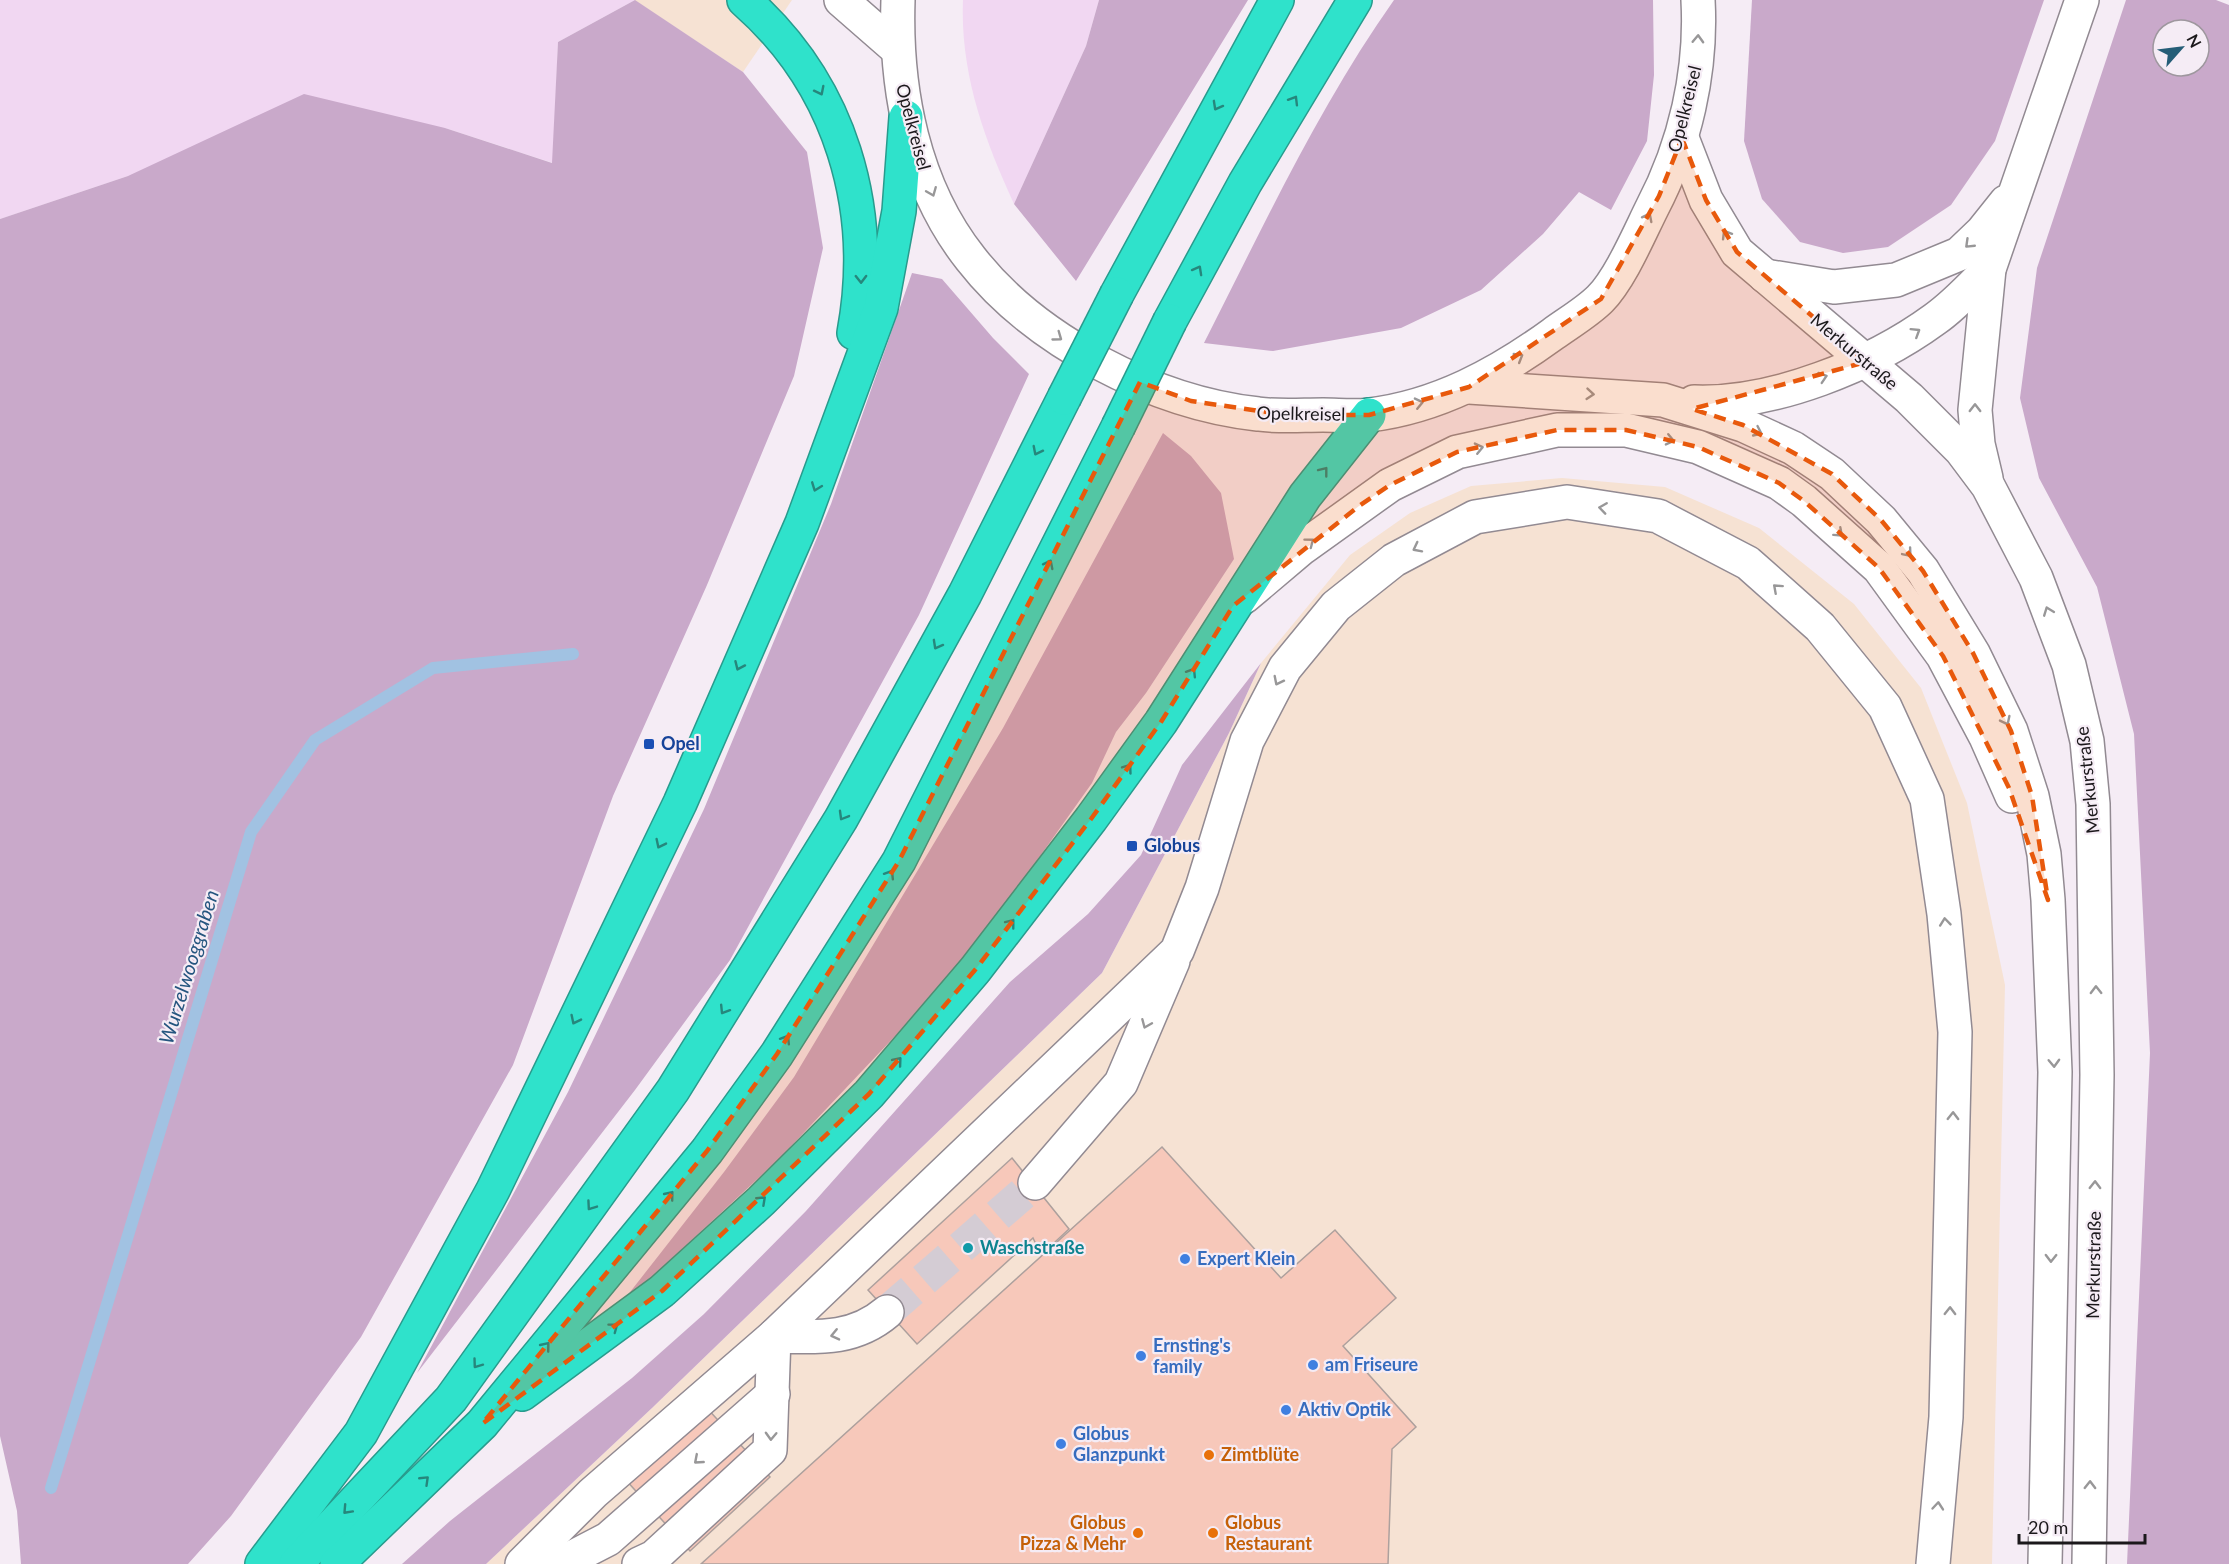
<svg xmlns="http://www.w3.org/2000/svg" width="2229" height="1564" font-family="Lato,sans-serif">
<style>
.commercial{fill:#f6e2d3}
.green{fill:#f1d7f2}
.forest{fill:#c9a9ca;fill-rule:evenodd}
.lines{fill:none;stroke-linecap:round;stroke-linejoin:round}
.stream{stroke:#a1c2e2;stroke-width:12}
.building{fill:#f7c8ba;stroke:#ada09d;stroke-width:1.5}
.minor-tunnel{stroke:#d4ccd4;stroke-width:33;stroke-dasharray:33 16;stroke-linecap:butt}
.minor-casing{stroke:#928a92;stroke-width:36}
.highway-casing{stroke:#289b8d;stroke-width:36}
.minor{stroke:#fff;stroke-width:33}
.highway{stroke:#2fe2cb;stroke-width:33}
.highway-bridge-casing{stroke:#289b8d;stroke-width:36;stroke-linecap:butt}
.highway-bridge{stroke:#2fe2cb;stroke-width:33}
.oneway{stroke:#989798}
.oneway2{stroke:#26877c}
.marked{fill:#e8590c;fill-opacity:0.2;stroke:#e8590c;stroke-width:4.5;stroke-dasharray:12 8;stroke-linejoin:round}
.transit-dot{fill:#1a4fb4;stroke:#f5ecf5;stroke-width:2}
.culture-dot{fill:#0f9aa8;stroke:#f5ecf5;stroke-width:2}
.shop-dot{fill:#3f7fe0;stroke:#f5ecf5;stroke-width:2}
.food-dot{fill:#e8710a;stroke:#f5ecf5;stroke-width:2}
.labels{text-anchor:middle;stroke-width:4.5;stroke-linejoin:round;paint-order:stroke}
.street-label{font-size:18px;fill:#1b181b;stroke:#f5ecf5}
.transit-label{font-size:18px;font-weight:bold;fill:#164399;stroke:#f5ecf5;text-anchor:start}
.culture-label{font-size:18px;font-weight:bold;fill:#0d838f;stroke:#f5ecf5;text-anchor:start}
.shop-label{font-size:18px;font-weight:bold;fill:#366cbe;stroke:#f5ecf5;text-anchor:start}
.food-label{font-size:18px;font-weight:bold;fill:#c56008;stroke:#f5ecf5;text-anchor:start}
.water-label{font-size:20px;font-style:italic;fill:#25557f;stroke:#f5ecf5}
</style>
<rect width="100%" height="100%" fill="#f5ecf5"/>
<g class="commercial">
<polygon points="634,0 792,0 743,72"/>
<polygon points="1562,478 1665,487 1759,528 1854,604 1921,688 1967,803 2005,985 1992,1564 486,1564 652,1408 1102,973 1229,733 1261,663 1350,555 1410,513 1471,486"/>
</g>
<g class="green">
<polygon points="0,0 635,0 558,42 553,163 445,128 128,176 0,219"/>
<path d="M963 0H1099L1086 46 1014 204C984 139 960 73 963 0Z"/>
</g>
<g class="forest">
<polygon points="635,0 743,72 807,152 823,248 794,376 707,585 613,796 513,1065 361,1337 231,1516 188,1564 21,1564 17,1511 0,1436 0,219 128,176 304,94 445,128 552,163 558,42"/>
<polygon points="1099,0 1248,0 1076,281 1014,204 1086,46"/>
<path d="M1394 0H1653L1654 75 1647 141 1611 210 1579 192 1543 234 1481 290 1401 328 1273 351 1204 343C1263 227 1319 106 1394 0Z"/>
<polygon points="1752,0 2044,0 1995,141 1951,205 1888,247 1843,253 1800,242 1762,199 1744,141"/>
<path d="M2126 0H2216L2229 5V1564H2127L2150 1053 2134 734 2097 587 2039 478 2020 398 2037 268ZM2163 30H2199V66H2163Z"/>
<polygon points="912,273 942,279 993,338 1029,374 919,615 730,960 635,1090 417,1373 568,1092 704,809 831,504"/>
<polygon points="1163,433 1191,456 1221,493 1234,559 1146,693 1116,732 1092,783 989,928 897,1034 778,1160 616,1310 724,1172 794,1077 1003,728"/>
<polygon points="1261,663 1229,733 1102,973 652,1408 486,1564 402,1564 450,1521 632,1378 704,1314 806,1211 1010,982 1088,914 1141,855 1182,765"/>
</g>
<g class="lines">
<polyline class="stream" points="51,1488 251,832 315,740 433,668 573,654"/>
</g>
<g class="building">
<polygon points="1162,1147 1281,1278 1335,1230 1396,1298 1343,1346 1416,1427 1392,1449 1388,1564 701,1564"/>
<polygon points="1012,1158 1069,1229 1041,1255 1033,1238 917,1344 868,1290"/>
<polygon points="705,1406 770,1477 690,1551 625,1479"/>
</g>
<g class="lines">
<polyline class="minor-tunnel" points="887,1312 1035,1183"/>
<defs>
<g id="minor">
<polyline points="841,0 896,48"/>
<path d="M898 0C895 90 913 186 971 259 1035 341 1155 403 1258 414 1279 417 1302 415 1323 415 1338 415 1354 417 1369 415 1437 407 1498 374 1553 334 1568 323 1587 312 1600 299 1620 279 1639 234 1652 208 1685 145 1702 72 1698 0"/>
<polyline points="1682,138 1706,200 1737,252 1909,398 1961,450 1988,486 2036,578 2069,665 2087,741 2093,804 2097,1075 2089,1564"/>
<polyline points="1765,276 1834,287 1896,280 1959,254 1982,232 2006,202"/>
<polyline points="1469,387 1663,400 1743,425 1793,448 1832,474 1881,520 1923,571 1973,653 2011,731 2032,796 2044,854 2048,900 2055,1072 2045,1564"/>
<path d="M1694 402C1773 405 1872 365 1935 319 1955 305 1972 286 1989 269"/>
<polyline points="1986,478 1978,444 1975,410 1989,269 2082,0"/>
<polyline points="1244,597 1302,548 1390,485 1457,452 1557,430 1626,430 1698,447 1779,483 1804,501 1879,568 1943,656 1986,737 2012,796"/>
<polyline points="1035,1183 1121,1083 1173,961"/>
<polyline points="522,1564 593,1493 774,1336 1177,951 1202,888 1247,741 1285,668 1336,606 1394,560 1475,517 1567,502 1658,516 1748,563 1820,627 1885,707 1927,799 1944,914 1955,1032 1946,1417 1933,1564"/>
<polyline points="560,1564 608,1539 773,1394"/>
<path d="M639 1564 654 1557 770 1450 774 1336C816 1337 853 1341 887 1312"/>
</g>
<g id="highway">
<path d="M744 0C841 85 877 208 854 333"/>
<polyline points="1117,294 1277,0"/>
<polyline points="1170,321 1245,183 1355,0"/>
<polyline points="522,1394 662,1291 761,1201 869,1094 975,970 1091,819 1161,722 1305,496 1369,415"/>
<polyline points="262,1564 361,1433 493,1190 680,803 802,523 881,308 899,211 906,117"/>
<polyline points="296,1564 451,1399 673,1090 841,819 965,594 1064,398"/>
<polyline points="337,1564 482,1424 707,1151 777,1054 899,861 1118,427"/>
</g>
</defs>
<use href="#minor" class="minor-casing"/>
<use href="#highway" class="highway-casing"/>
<use href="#minor" class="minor"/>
<use href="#highway" class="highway"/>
<defs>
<g id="highway-bridge">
<polyline points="1064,398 1117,294"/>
<polyline points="1118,427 1170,321"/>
</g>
</defs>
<use href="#highway-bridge" class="highway-bridge-casing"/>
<use href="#highway-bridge" class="highway-bridge"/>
</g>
<defs><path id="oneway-chevron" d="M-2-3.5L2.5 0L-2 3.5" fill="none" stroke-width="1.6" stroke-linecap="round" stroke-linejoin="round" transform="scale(1.5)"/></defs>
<g class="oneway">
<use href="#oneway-chevron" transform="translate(1698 39) rotate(-88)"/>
<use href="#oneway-chevron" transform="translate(932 192) rotate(68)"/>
<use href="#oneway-chevron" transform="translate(1648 217) rotate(-63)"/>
<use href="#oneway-chevron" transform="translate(1726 234) rotate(-121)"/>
<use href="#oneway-chevron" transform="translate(1969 244) rotate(136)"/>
<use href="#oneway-chevron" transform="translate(1916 332) rotate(-32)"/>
<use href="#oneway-chevron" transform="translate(1058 337) rotate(36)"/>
<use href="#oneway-chevron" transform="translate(1519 357) rotate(-31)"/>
<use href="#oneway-chevron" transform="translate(1823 377) rotate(-18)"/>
<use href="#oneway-chevron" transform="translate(1590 394) rotate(5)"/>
<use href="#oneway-chevron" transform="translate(1419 403) rotate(-13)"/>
<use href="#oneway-chevron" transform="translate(1975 408) rotate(-90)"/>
<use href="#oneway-chevron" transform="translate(1758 432) rotate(25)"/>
<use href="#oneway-chevron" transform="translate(1670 440) rotate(13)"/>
<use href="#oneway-chevron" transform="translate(1479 448) rotate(-13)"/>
<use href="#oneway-chevron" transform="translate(1603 508) rotate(-172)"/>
<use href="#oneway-chevron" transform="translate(1839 533) rotate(42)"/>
<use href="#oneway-chevron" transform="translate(1310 542) rotate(-37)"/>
<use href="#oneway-chevron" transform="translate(1417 548) rotate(153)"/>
<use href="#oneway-chevron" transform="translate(1908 553) rotate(50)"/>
<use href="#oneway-chevron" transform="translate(1777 588) rotate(-138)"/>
<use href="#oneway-chevron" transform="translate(2048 611) rotate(-111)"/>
<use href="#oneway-chevron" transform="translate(1278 681) rotate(117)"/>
<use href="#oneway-chevron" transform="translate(2006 721) rotate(64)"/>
<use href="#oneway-chevron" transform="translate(1945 922) rotate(-96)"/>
<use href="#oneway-chevron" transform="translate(2096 990) rotate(-91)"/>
<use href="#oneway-chevron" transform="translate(1146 1024) rotate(113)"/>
<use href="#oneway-chevron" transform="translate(2054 1063) rotate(88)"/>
<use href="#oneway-chevron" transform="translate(1953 1116) rotate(-89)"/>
<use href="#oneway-chevron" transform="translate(2095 1185) rotate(-89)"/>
<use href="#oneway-chevron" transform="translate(2051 1258) rotate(91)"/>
<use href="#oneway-chevron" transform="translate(1950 1311) rotate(-89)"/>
<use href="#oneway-chevron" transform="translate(835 1335) rotate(167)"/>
<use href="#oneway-chevron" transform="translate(771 1436) rotate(92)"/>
<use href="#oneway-chevron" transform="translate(698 1460) rotate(139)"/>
<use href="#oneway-chevron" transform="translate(2090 1485) rotate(-89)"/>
<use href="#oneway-chevron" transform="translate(1938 1506) rotate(-85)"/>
</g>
<g class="oneway2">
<use href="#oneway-chevron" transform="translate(820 91) rotate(63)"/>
<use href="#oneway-chevron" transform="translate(1294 100) rotate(-59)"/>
<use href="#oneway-chevron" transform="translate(1217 106) rotate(119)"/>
<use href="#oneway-chevron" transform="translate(1198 270) rotate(-61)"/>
<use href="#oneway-chevron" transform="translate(861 279) rotate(89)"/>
<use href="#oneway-chevron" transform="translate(1037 451) rotate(117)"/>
<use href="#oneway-chevron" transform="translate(1324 471) rotate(-52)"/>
<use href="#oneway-chevron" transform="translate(816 487) rotate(111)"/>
<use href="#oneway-chevron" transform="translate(1049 564) rotate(-63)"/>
<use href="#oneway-chevron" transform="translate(937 645) rotate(119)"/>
<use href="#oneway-chevron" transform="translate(739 666) rotate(114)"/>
<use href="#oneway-chevron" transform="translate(1192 672) rotate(-58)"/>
<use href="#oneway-chevron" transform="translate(1128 768) rotate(-54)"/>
<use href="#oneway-chevron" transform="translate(843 816) rotate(120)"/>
<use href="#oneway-chevron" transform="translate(660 844) rotate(116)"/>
<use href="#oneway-chevron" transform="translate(890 874) rotate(-58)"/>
<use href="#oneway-chevron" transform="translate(1011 923) rotate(-52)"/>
<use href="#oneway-chevron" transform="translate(724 1010) rotate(122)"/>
<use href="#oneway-chevron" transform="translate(575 1020) rotate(116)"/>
<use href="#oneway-chevron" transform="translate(786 1039) rotate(-58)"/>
<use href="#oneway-chevron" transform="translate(898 1061) rotate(-50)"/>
<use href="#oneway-chevron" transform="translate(670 1195) rotate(-51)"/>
<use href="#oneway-chevron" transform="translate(762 1200) rotate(-43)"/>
<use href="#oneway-chevron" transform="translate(591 1206) rotate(125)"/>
<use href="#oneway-chevron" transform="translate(614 1327) rotate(-37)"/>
<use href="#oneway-chevron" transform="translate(546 1346) rotate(-51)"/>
<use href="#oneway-chevron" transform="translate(477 1364) rotate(126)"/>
<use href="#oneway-chevron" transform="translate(425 1480) rotate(-44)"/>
<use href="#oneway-chevron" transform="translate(347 1510) rotate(133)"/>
</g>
<path class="marked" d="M1682 138 1706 200 1737 252 1866 362 1692 409 1743 425 1832 474 1881 520 1923 571 1973 653 2011 731 2032 796 2048 900 2009 788 1943 656 1879 568 1804 501 1779 483 1698 447 1626 430H1557L1457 452 1390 485 1359 506 1233 606 1161 722 1091 819 975 970 869 1094 662 1291 482 1424 707 1151 777 1054 899 861 1140 382 1191 401 1287 415H1369L1469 387 1601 299 1659 196Z"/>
<g class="transit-dot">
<rect x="643" y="738" width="12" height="12" rx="3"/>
<rect x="1126" y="840" width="12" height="12" rx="3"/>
</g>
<circle class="culture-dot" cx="968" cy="1248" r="6"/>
<g class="shop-dot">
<circle cx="1185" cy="1259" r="6"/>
<circle cx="1141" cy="1356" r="6"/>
<circle cx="1313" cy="1365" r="6"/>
<circle cx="1286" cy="1410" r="6"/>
<circle cx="1061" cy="1444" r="6"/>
</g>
<g class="food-dot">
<circle cx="1209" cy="1455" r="6"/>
<circle cx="1138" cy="1533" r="6"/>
<circle cx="1213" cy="1533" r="6"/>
</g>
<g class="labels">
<g class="street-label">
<text transform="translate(1685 109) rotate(-76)" y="6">Opelkreisel</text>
<text transform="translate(913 127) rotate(75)" y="6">Opelkreisel</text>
<text transform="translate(1854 352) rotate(40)" y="6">Merkurstraße</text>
<text transform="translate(1301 414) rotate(1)" y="6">Opelkreisel</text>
<text transform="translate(2088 780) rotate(-96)" y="6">Merkurstraße</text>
<text transform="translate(2094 1265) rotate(-89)" y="6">Merkurstraße</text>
</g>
<g class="transit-label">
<text x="661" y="750">Opel</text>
<text x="1144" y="852">Globus</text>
</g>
<g class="culture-label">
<text x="980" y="1254">Waschstraße</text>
</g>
<g class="shop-label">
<text x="1197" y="1265">Expert Klein</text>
<text x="1153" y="1352">Ernsting's<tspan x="1153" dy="21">family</tspan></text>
<text x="1325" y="1371">am Friseure</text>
<text x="1298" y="1416">Aktiv Optik</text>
<text x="1073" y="1440">Globus<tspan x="1073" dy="21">Glanzpunkt</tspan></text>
</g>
<g class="food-label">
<text x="1221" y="1461">Zimtblüte</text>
<text x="1126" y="1529" text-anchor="end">Globus<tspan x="1126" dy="21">Pizza &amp; Mehr</tspan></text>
<text x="1225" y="1529">Globus<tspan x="1225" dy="21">Restaurant</tspan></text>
</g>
<g class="water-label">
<text transform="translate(189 967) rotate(-73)" y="7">Wurzelwooggraben</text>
</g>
</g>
<g transform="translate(2181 48) rotate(62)"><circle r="28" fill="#f5ecf5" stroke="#9e979e" stroke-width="1.5"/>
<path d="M0-4.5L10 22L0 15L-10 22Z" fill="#255d77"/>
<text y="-9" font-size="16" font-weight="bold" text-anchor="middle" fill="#1b181b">N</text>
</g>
<path d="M2019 1534v9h126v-9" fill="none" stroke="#1b181b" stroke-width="3"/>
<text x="2028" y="1534" font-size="18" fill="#1b181b" stroke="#f5ecf5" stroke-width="4.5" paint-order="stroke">20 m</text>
</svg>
